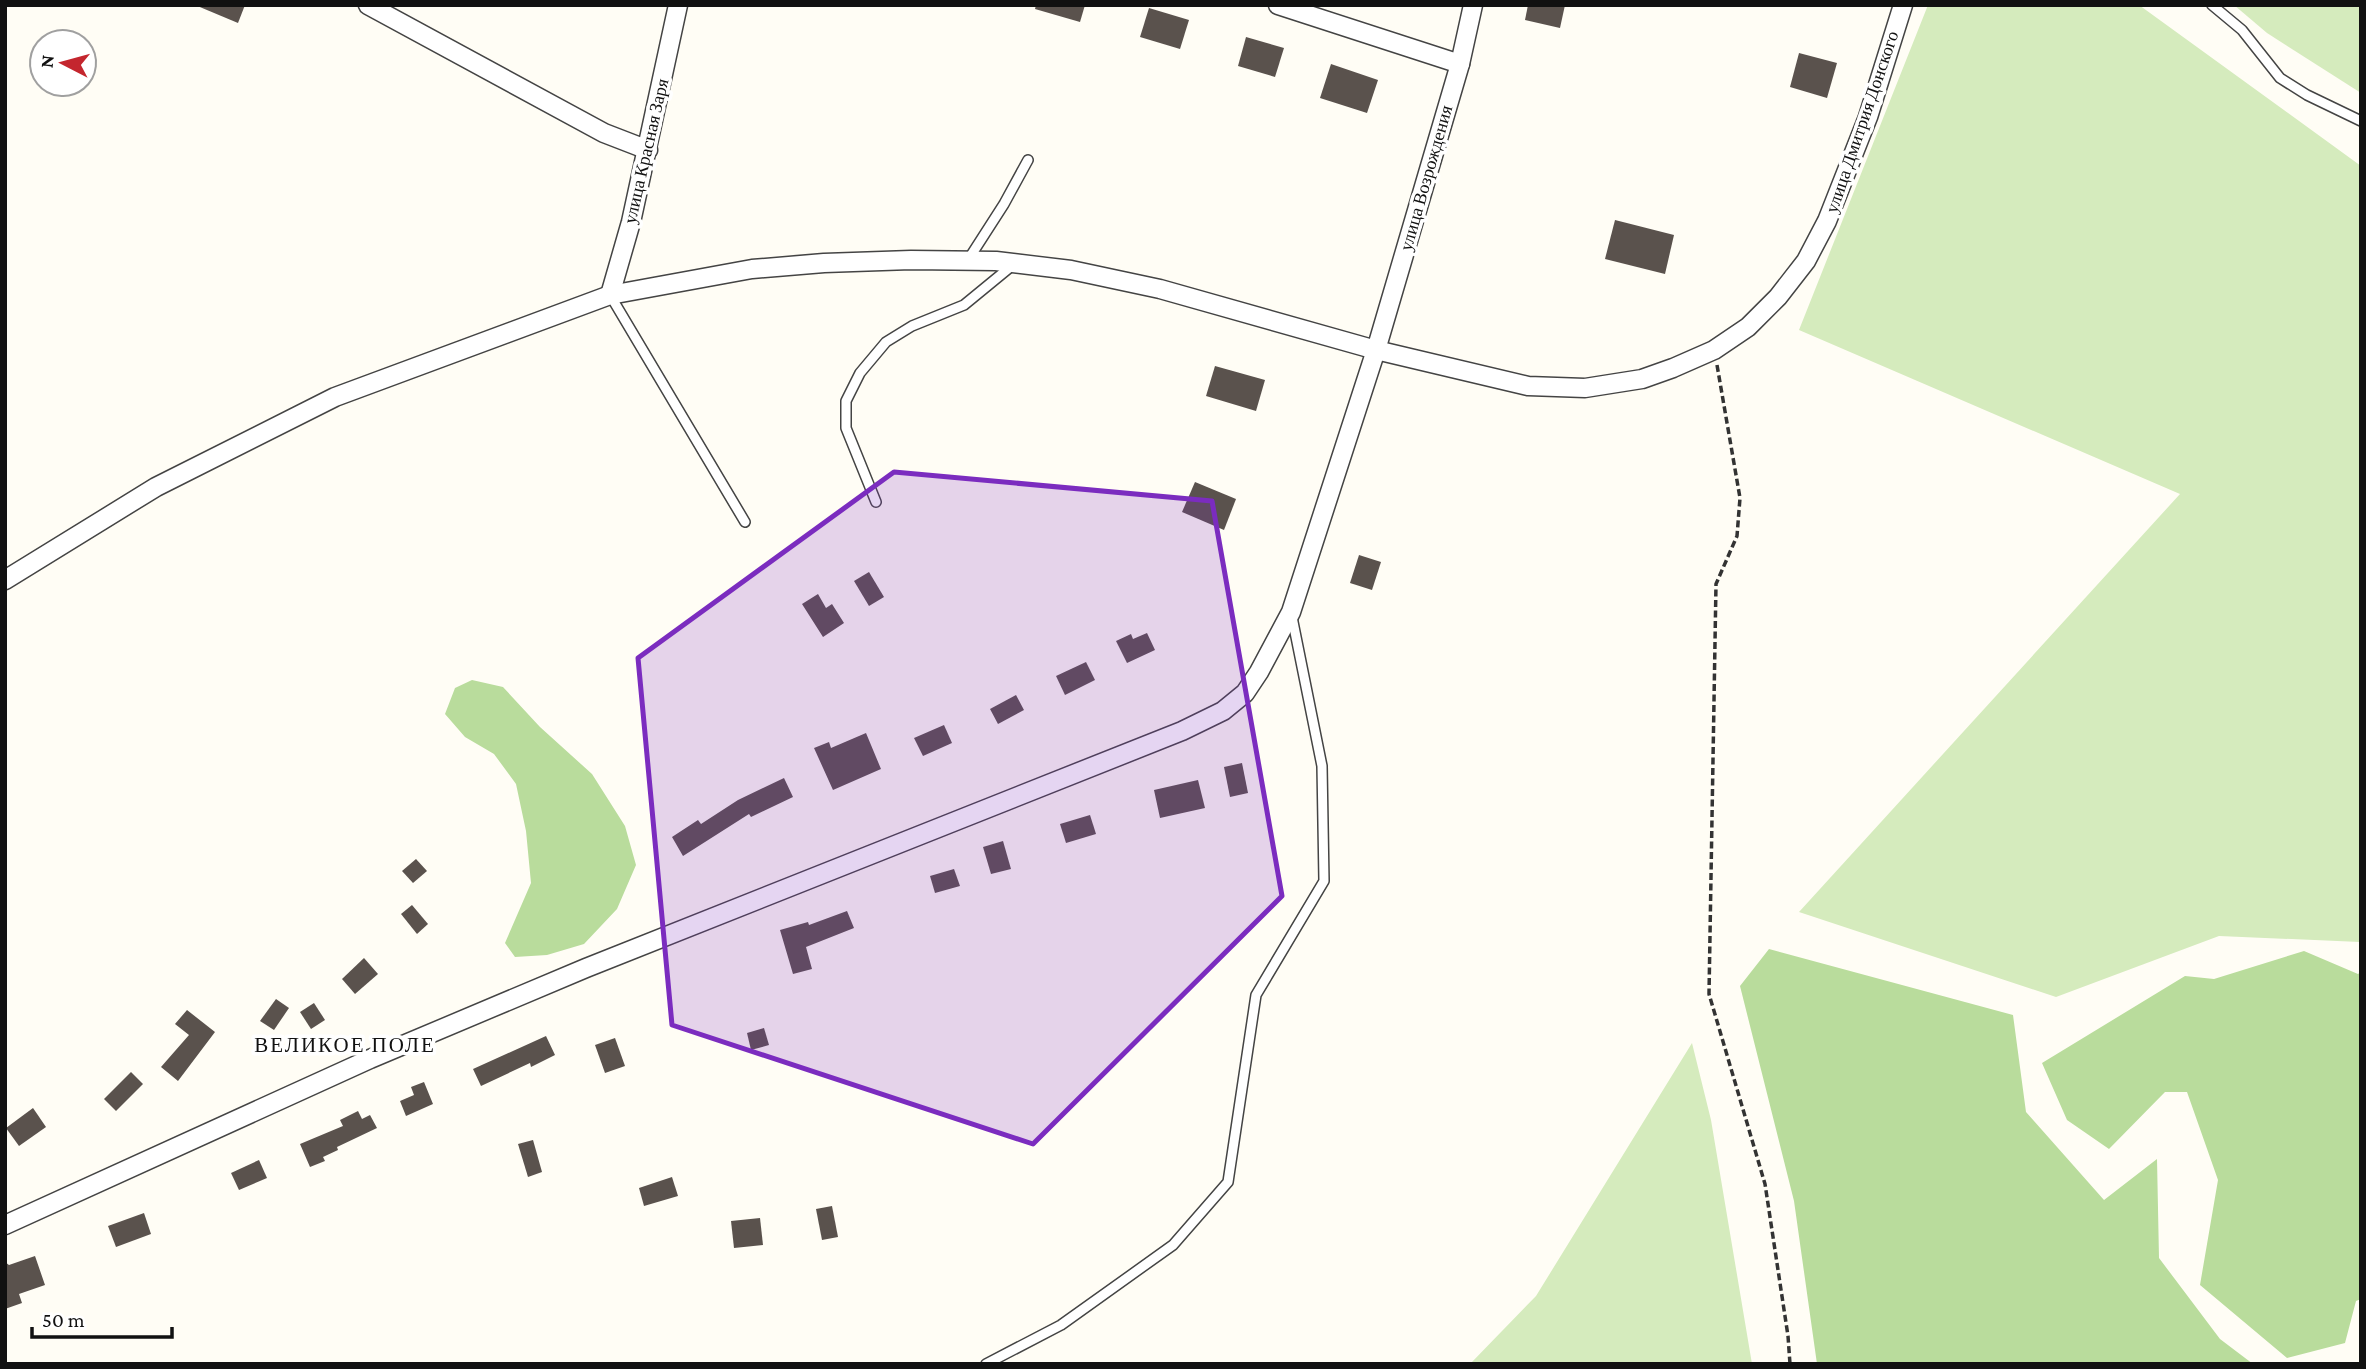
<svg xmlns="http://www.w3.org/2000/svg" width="2366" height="1369" font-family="'Crimson Pro',serif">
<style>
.green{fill:#d5ebbd}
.forest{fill:#b9dc9c}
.building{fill:#5a524d}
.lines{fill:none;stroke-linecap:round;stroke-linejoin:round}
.lane-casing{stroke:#444;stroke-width:12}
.street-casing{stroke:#444;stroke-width:21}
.path{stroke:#333;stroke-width:3.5;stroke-dasharray:7 3.5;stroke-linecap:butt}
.lane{stroke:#fff;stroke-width:9}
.street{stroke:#fff;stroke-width:18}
.marked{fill:#7b2cbf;fill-opacity:0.2;stroke:#7b2cbf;stroke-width:5;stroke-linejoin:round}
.labels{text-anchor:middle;stroke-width:7;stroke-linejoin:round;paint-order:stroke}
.street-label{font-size:18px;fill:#111;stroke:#fff}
.quarter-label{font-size:21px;letter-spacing:2px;fill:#111;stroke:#fff}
</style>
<rect width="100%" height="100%" fill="#fffdf5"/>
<g class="green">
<polygon points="1928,5 2139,5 2361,166 2360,942 2219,936 2056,997 1799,912 2180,494 1799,330"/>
<polygon points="2234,5 2361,5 2361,93 2267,33"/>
<polygon points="1692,1043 1711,1120 1752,1364 1470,1364 1536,1296"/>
</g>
<g class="forest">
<polygon points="472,680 503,687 540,727 592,774 625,826 636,865 617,909 584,944 547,955 515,957 505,943 531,883 526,831 516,784 494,754 465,737 445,714 455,688"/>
<polygon points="1769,949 2013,1015 2026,1112 2104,1200 2157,1159 2159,1258 2220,1339 2253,1364 1817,1364 1794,1201 1740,986"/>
<polygon points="2304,951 2358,974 2361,972 2361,1299 2356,1301 2345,1343 2287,1358 2200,1285 2218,1180 2187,1092 2165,1092 2109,1149 2067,1120 2042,1063 2185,976 2214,979"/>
</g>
<g class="building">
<polygon points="195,5 245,5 238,23"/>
<polygon points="1036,5 1085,5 1080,22 1035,9"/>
<polygon points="1528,5 1565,5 1560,28 1525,20"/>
<polygon points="1149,8 1189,20 1180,49 1140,37"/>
<polygon points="1246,37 1284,48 1275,77 1238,66"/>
<polygon points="1799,53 1837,63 1827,98 1790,87"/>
<polygon points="1331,64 1378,80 1367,113 1320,98"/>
<polygon points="1615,220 1674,235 1665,274 1605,259"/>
<polygon points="1215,366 1265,380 1256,411 1206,396"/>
<polygon points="1195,482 1236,499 1224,530 1182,512"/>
<polygon points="1359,555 1381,562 1372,590 1350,583"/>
<polygon points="869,572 884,597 869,606 854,581"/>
<polygon points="818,594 826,608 832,604 844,623 823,637 802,604"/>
<polygon points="1147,633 1155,650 1127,663 1116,641 1131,634 1133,639"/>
<polygon points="1086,662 1095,680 1065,695 1056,676"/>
<polygon points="1016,695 1024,710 998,724 990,709"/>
<polygon points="944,725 952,743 923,756 914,738"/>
<polygon points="866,733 881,769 833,790 814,748 829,742 831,748"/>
<polygon points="1242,763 1248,793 1230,797 1224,767"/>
<polygon points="784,778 793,797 751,817 749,814 683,856 672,837 698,820 701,824 738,800"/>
<polygon points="1198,780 1205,808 1160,818 1154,790"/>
<polygon points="1090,815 1096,834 1066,843 1060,824"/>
<polygon points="1003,841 1011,869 991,874 983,847"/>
<polygon points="416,859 427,871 413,883 402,871"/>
<polygon points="954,869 960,886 935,893 930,876"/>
<polygon points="412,905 428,924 417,934 401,914"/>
<polygon points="847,911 854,928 806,947 812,969 793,974 780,930 808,922 809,925"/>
<polygon points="364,958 378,974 355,994 342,979"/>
<polygon points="276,999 289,1008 274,1030 260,1021"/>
<polygon points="314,1003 325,1020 311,1029 300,1012"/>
<polygon points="187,1010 215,1032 178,1081 161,1067 189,1035 175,1024"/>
<polygon points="764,1028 769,1045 751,1050 747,1033"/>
<polygon points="546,1036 555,1055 531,1067 530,1063 481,1086 473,1069"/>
<polygon points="615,1038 625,1066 605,1073 595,1045"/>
<polygon points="131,1072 143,1084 116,1111 104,1099"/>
<polygon points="424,1082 433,1104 406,1116 400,1101 414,1095 411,1087"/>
<polygon points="33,1108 46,1127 19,1146 6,1128"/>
<polygon points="358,1111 362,1119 370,1115 377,1128 337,1147 338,1150 323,1157 325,1161 310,1167 300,1144 343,1126 340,1120"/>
<polygon points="533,1140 542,1172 528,1177 518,1144"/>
<polygon points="259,1160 267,1178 239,1190 231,1173"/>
<polygon points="672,1177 678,1196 644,1206 639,1188"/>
<polygon points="832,1206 838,1237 822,1240 816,1209"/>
<polygon points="144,1213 151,1234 116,1247 108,1226"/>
<polygon points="760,1218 763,1245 734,1248 731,1221"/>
<polygon points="35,1256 45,1285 19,1294 22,1303 5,1309 5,1262 9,1265"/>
</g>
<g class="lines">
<defs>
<g id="lane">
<polyline points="2212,5 2242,30 2280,78 2307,95 2361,121"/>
<polyline points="968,260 1004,204 1028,160"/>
<polyline points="610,295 745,522"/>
<polyline points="876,502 846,428 846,401 860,373 886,342 912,326 964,305 1014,264"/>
<polyline points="986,1364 1061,1325 1173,1245 1228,1182 1256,995 1324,881 1322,766 1292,617"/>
</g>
<g id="street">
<polyline points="368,5 604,133 648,150"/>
<polyline points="1278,5 1460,64"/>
<polyline points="610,295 631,222 678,5"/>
<polyline points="5,580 156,487 335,397 610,295 752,269 824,263 911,260 996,261 1071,270 1160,289 1376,350 1528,386 1585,388 1642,379 1673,368 1714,350 1748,327 1778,297 1806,261 1827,221 1868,117 1903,5"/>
<polyline points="5,1225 370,1059 586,968 1182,731 1223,711 1245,693 1259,672 1291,612 1376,350 1460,64 1473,5"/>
</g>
</defs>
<use href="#lane" class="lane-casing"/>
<use href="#street" class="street-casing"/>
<polyline class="path" points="1717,365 1740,498 1737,536 1716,584 1709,994 1765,1184 1788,1336 1790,1364"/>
<use href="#lane" class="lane"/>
<use href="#street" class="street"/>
</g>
<path class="marked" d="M894 472 1212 501 1282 896 1033 1144 672 1025 638 658Z"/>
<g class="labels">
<g class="street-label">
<text transform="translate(1862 122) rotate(-71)" y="6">улица Дмитрия Донского</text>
<text transform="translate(646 151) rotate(-77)" y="6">улица Красная Заря</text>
<text transform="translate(1426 178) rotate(-74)" y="6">улица Возрождения</text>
</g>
<g class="quarter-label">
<text x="345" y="1052">ВЕЛИКОЕ ПОЛЕ</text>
</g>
</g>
<rect width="2366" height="1369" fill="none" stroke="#111111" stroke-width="14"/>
<g transform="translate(63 63) rotate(276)"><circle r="33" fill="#ffffff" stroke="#a0a0a0" stroke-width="2"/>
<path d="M0-5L12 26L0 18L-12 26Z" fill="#c4262e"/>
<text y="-10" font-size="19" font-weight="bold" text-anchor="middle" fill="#111111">N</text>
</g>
<path d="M32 1327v10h140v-10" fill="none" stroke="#111111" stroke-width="3.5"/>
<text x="42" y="1327" font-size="21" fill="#111111" stroke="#ffffff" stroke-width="5" paint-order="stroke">50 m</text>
</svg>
